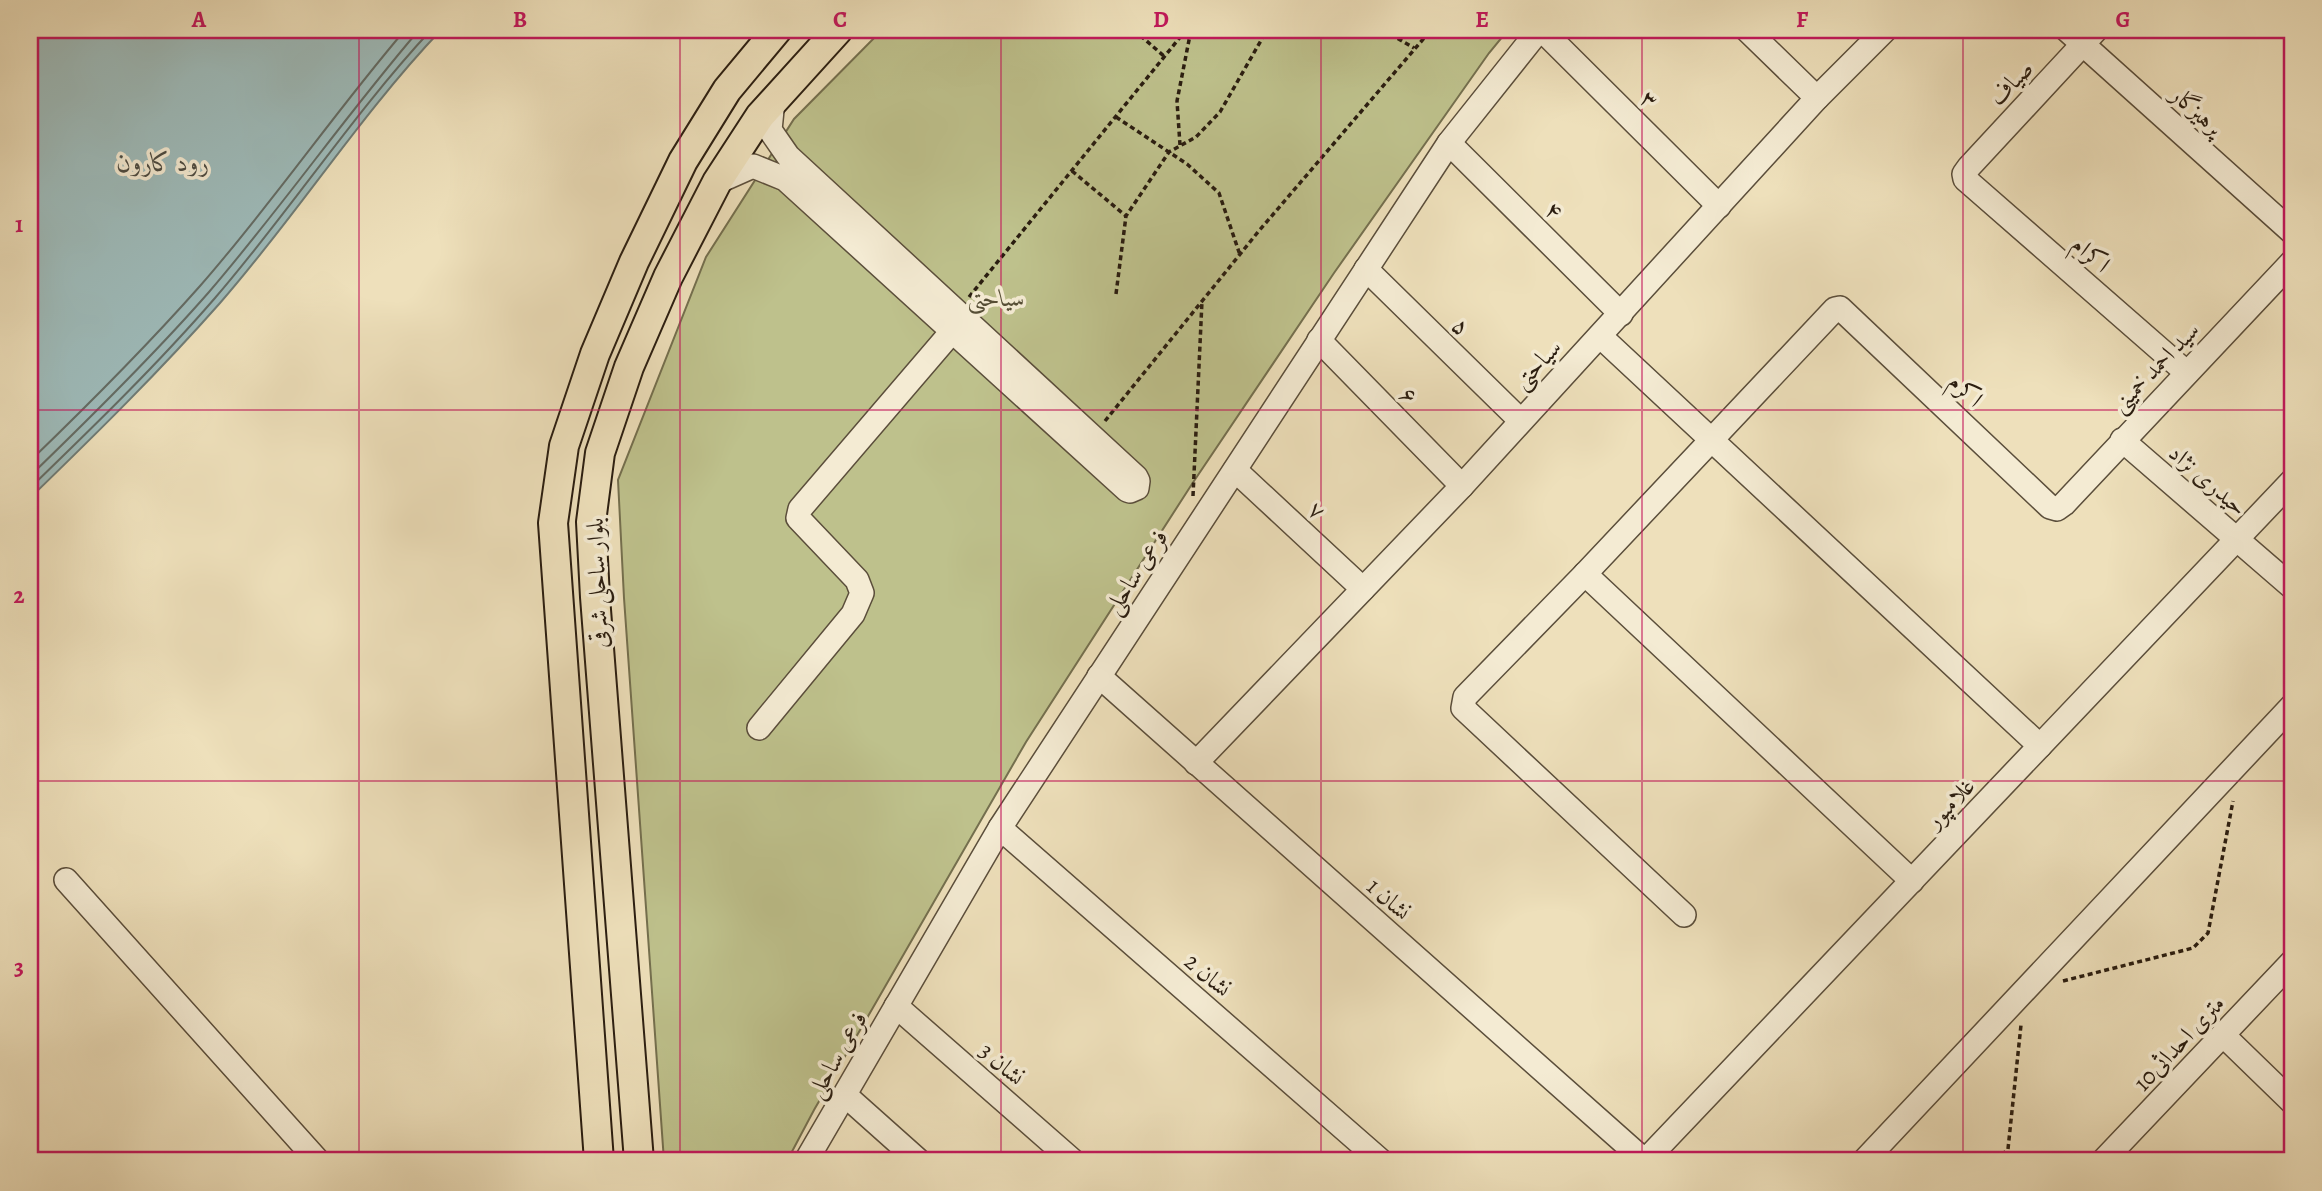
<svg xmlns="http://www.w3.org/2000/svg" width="2322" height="1191" font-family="Alegreya,Amiri,serif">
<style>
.green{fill:#bec18c;stroke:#746f4e;stroke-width:2}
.water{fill:#9ebbba;stroke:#707c76;stroke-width:2}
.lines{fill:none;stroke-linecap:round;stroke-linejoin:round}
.shore{stroke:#646c65;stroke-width:2}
.minor-casing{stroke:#5b4e3b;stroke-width:26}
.major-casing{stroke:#2a1d10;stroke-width:32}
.path{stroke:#2a1d10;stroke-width:3.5;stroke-dasharray:5 3.5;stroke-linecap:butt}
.minor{stroke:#f4ebd3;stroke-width:23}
.major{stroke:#eee0bb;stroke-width:28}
.grid{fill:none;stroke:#c2185b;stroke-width:2;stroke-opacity:0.55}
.labels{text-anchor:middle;stroke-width:7;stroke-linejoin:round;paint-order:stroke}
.street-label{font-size:24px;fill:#2a1d10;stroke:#f4ebd3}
.park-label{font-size:24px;font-style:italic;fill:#564e35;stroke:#f4ebd3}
.water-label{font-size:26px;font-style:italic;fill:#4d4c43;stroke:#f4ebd3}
.neatline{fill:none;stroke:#c2185b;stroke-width:2.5}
.grid-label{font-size:23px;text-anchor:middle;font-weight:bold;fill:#c2185b}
</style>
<rect width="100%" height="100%" fill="#eee0bb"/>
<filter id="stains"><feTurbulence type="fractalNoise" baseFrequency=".00286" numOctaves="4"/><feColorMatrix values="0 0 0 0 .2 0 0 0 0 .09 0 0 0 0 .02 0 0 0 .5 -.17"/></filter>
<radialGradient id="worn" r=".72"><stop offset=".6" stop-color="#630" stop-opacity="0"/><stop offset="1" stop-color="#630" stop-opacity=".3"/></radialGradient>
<polygon class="green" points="882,30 1508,30 1489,53 1334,273 1192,484 1026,742 814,1110 787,1161 664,1161 624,598 618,480 706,257 794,119"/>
<path class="water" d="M30 30H441C360 115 297 215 220 303 160 371 95 435 30 498Z"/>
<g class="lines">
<g class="shore">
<path d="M30 461C88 405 146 347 200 286 272 204 334 113 405 30"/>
<path d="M30 476C91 417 153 356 209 292 282 207 346 115 419 30"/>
<path d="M30 488C93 427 157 365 215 298 290 211 353 114 431 30"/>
</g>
<defs>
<g id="minor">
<polyline points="1542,30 1719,206"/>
<polyline points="1747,30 1817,98"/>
<polyline points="2067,30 2292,232"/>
<polyline points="2096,30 1969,167 1964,174 1965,179 2187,373"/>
<polyline points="1449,143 1621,314"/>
<polyline points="717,182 753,166 785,179 1127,490 1130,491 1137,488 1138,481 1136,477 788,156 770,130 773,100"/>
<polyline points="1366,269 1520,420"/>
<polyline points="1600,336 2040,746"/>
<polyline points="1319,340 1462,486"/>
<polyline points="2122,440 2292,587"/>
<polyline points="1235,470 1363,589"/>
<polyline points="1585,574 1912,881"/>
<polyline points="1099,676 1645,1161 2292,481"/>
<polyline points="759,728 853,614 862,593 857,580 798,518 800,509 961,321"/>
<polyline points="1196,763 1462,486 1817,98 1885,30"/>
<polyline points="1000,828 1381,1161"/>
<polyline points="66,880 318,1161"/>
<polyline points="1684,915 1463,708 1465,697 1585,574 1835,309 1840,308 2050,507 2057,509 2064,504 2292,262"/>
<polyline points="896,1006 1073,1161"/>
<polyline points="2223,1035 2292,1102"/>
<polyline points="845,1095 919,1161"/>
<polyline points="806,1161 1000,828 1449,143 1539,30"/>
<polyline points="1864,1161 2292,706"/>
<polyline points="2103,1161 2292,962"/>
</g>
<g id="major">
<polyline points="599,1161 553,523 564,446 595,354 634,262 683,161 727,90 777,30"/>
<polyline points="639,1161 595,597 591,522 600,453 629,367 668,277 717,182 760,116 838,30"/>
</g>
</defs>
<use href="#minor" class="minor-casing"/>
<use href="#major" class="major-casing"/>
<g class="path">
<polyline points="1134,30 1165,57"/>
<polyline points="1383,30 1414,48"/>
<polyline points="1116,117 1187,164 1219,193 1240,255"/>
<polyline points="1180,145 1177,101 1191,30"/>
<polyline points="1072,171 1126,216"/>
<polyline points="1116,294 1126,216 1169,152 1196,137 1220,112 1267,30"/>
<polyline points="969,297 1186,30"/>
<polyline points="1105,421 1258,232 1431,30"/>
<polyline points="1193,496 1202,301"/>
<polyline points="2063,981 2193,948 2208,933 2233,801"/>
<polyline points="1996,1161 2008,1149 2021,1025"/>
</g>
<use href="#minor" class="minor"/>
<use href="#major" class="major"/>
</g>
<path class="grid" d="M359 30V1161M680 30V1161M1001 30V1161M1321 30V1161M1642 30V1161M1963 30V1161M30 410H2292M30 781H2292"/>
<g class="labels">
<g class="street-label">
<text transform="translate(2011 83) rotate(-47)" y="8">صیاف</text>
<text transform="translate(1649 99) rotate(45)" y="8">۳</text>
<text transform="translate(2197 111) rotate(42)" y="8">پرهیزگار</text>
<text transform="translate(1554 210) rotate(45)" y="8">۴</text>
<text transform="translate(2091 254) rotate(41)" y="8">اکرام</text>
<text transform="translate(1461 326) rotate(45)" y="8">۵</text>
<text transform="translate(1537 364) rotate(-47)" y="8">سیاحتی</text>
<text transform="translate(2155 367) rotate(-46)" y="8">سید احمد خمینی</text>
<text transform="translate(1966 390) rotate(43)" y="8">اکرم</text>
<text transform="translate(1409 395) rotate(45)" y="8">۶</text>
<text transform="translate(2208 480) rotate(41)" y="8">حیدری نژاد</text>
<text transform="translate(1317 510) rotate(43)" y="8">۷</text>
<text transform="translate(1136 572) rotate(-57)" y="8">فرعی ساحلی</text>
<text transform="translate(597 583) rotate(-92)" y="8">بلوار ساحلی شرقی</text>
<text transform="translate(1950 803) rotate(-46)" y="8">غلامپور</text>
<text transform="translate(1389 899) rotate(42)" y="8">نشان 1</text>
<text transform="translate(1208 975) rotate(41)" y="8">نشان 2</text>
<text transform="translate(2179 1043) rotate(-47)" y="8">10متری احداثی</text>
<text transform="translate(837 1055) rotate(-60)" y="8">فرعی ساحلی</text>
<text transform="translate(1002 1064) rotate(41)" y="8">نشان 3</text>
</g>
<g class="park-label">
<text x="996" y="306">سیاحتی</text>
</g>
<g class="water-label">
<text x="163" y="171">رود کارون</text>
</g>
</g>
<rect width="2322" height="1191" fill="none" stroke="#eee0bb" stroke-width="77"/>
<rect x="38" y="38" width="2246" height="1114" class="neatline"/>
<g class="grid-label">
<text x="199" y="27">A</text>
<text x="520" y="27">B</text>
<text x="840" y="27">C</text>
<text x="1161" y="27">D</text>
<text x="1482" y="27">E</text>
<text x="1802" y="27">F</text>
<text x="2123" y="27">G</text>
<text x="19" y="232">1</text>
<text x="19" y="603">2</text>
<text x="19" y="975">3</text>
</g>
<rect width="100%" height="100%" filter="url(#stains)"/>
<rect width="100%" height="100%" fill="url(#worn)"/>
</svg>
